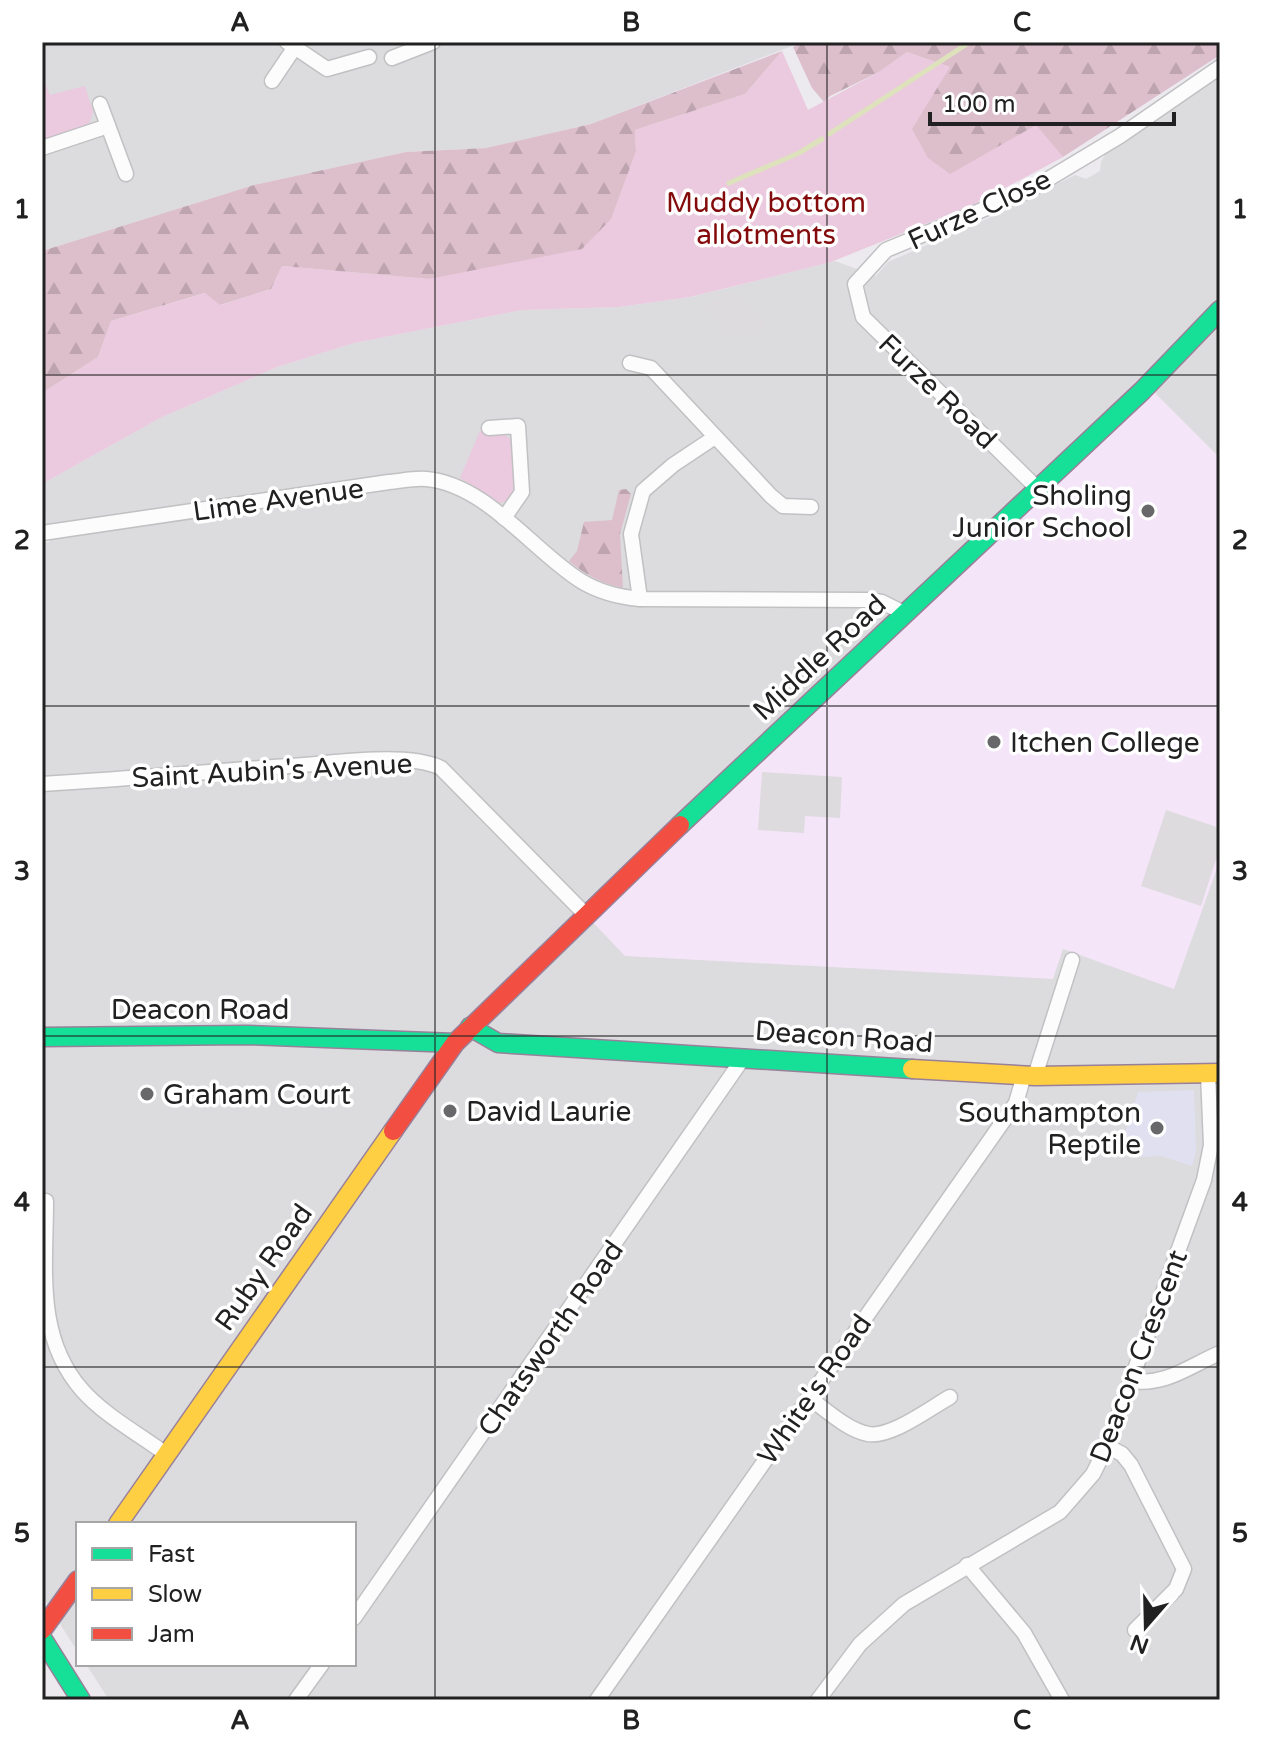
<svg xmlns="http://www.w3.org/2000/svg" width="1262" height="1742" font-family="'Varela Round',sans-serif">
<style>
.residential{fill:#dcdbde}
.commercial{fill:#e0e0f1}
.education{fill:#f5e5f8}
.grass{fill:#ebc9de}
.forest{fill:url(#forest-firs)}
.parking{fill:#dddbde}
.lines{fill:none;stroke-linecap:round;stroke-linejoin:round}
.stream{stroke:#dde2bd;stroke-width:5}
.street-casing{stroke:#c1c0c2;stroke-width:17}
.fast-casing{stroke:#98809a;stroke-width:21}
.slow-casing{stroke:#98809a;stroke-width:21}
.jam-casing{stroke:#98809a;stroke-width:21}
.street{stroke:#fcfcfd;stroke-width:14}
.fast{stroke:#16e098;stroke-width:18}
.slow{stroke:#ffcf43;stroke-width:18}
.jam{stroke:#f24e42;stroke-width:18}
.grid{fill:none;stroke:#212121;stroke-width:2;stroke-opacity:0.55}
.poi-dot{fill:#686769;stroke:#fff;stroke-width:3}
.labels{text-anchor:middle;stroke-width:7;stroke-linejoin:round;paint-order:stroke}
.park-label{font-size:28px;fill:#830b0c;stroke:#fff}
.street-label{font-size:28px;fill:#212121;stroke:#fff}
.poi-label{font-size:28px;fill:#212121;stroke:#fff;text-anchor:start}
.neatline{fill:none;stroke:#212121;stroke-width:3}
.grid-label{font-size:26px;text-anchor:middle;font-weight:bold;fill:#212121}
</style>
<defs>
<pattern id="forest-firs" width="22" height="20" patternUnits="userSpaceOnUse" patternTransform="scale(2)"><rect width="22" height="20" fill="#ddbfcc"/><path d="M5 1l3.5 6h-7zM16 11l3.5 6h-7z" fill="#bda4af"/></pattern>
</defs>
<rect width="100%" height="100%" fill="#ece9ef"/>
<g class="residential">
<polygon points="42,42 802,42 591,124 486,148 406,152 254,185 42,251"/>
<polygon points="1220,75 1220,1700 109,1700 86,1664 354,1664 354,1524 78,1524 78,1652 42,1596 42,543 50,542 42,500 42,484 160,418 277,367 354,343 522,310 619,307 691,297 835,261 876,276 888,262 996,215 1075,175 1086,179 1100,171 1101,162 1106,153"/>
</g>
<polygon class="commercial" points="1194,1090 1196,1152 1192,1166 1161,1156 1141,1157 1119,1152 1138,1092"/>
<polygon class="education" points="1148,386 1220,458 1220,860 1174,989 1063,949 1053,979 625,956 585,914"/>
<g class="grass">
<polygon points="782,51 808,110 879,72 907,52 950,67 1037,125 1063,157 977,203 831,262 690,297 619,307 522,310 354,343 277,367 160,418 42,484 42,393 98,357 111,321 206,293 221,305 271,289 282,266 429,279 636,151 635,130 745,94"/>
<polygon points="44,82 50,95 85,86 93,112 88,126 42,141"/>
<polygon points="480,431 501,432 513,441 516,487 509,500 500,503 460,478"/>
</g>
<g class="forest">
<polygon points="802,42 1220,42 1220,55 1063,157 1036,125 950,174 928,158 912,129 950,67 907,52 879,72 830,96 824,102 812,88 793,47"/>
<polygon points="782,51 745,94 635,130 636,151 611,219 582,249 429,279 282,266 271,289 220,305 205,293 111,321 98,357 42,393 42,251 254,185 406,152 486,148 591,124"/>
<path d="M626 489 631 494 620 534 623 588C601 583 586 575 569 561L577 551 584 522 612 520 619 490Z"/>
</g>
<g class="parking">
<polygon points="725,293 740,294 765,325 749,337 739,334 731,339 704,307"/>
<polygon points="762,772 842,777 840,818 805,816 804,833 758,830"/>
<polygon points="1166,810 1220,828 1220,847 1201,906 1141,886"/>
</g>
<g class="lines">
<g class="stream">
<polyline points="829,134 970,42"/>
<polyline points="729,183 799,153 822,139"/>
</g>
<defs>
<g id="street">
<polyline points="287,42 327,69 369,57"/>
<polyline points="392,58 433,42"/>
<polyline points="272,81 295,47"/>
<polyline points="100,104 126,174"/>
<polyline points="42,148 108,126"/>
<polyline points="630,363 651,368 771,496 783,506 811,507"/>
<polyline points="489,428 518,426 522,492 504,518"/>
<polyline points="1038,489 863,317 855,284 886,250 1030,190 1120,136 1220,67"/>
<path d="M42 533 389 482C401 481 413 478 426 479 486 484 533 551 581 581 599 592 618 597 640 599L866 600 882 602 906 614"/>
<polyline points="640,599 631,534 643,491 673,465 715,437"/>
<path d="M42 784C124 779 206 772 288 766 330 764 405 751 441 768L585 914"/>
<polyline points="1035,1076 1072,960"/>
<path d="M46 1201C46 1267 35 1337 82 1390 105 1416 139 1434 166 1454"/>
<path d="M1131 1381C1166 1386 1189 1366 1220 1353"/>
<path d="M808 1397C825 1409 847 1430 868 1434 891 1438 930 1408 950 1397"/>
<polyline points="1107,1446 1122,1454 1131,1465 1184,1569 1176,1589 1135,1630"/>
<polyline points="967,1565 1024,1633 1062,1700"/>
<polyline points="354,1618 744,1057"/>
<polyline points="296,1700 322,1664"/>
<polyline points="597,1700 1016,1103 1024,1075"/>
<polyline points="818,1700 860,1644 904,1604 1060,1512 1093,1474 1107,1446 1204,1180 1211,1145 1208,1074"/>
</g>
<g id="fast">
<polyline points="680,825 1142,391 1220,310"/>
<polyline points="470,1027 498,1043 912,1069"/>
<polyline points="42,1037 247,1035 455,1043"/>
<polyline points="42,1638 81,1700"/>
</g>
<g id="slow">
<polyline points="912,1069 1035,1076 1220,1073"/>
<polyline points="118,1524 393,1131"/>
</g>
<g id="jam">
<polyline points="393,1131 455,1043 680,825"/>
<polyline points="42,1630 78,1580"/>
</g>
</defs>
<use href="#street" class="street-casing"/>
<use href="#fast" class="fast-casing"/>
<use href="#slow" class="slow-casing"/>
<use href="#jam" class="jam-casing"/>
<use href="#street" class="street"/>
<use href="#fast" class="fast"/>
<use href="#slow" class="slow"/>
<use href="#jam" class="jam"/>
</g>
<path class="grid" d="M435 42V1700M827 42V1700M42 375H1220M42 706H1220M42 1036H1220M42 1367H1220"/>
<g class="poi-dot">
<circle cx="1148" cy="511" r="8"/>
<circle cx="994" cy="742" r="8"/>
<circle cx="147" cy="1094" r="8"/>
<circle cx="450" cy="1111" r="8"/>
<circle cx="1157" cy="1128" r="8"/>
</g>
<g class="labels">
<g class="park-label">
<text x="766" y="212">Muddy bottom<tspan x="766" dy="32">allotments</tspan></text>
</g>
<g class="street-label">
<text transform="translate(979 209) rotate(-25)" y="10">Furze Close</text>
<text transform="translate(938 391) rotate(44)" y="10">Furze Road</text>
<text transform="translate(278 499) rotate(-8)" y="10">Lime Avenue</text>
<text transform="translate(819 657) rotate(-43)" y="10">Middle Road</text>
<text transform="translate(272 770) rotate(-3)" y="10">Saint Aubin's Avenue</text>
<text x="200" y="1019">Deacon Road</text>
<text transform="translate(844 1036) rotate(4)" y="10">Deacon Road</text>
<text transform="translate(263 1267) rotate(-55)" y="10">Ruby Road</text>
<text transform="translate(550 1338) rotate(-55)" y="10">Chatsworth Road</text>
<text transform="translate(1138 1356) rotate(-69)" y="10">Deacon Crescent</text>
<text transform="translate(814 1389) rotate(-55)" y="10">White's Road</text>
</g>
<g class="poi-label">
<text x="1132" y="505" text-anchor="end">Sholing<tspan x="1132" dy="32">Junior School</tspan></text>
<text x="1010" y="752">Itchen College</text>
<text x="163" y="1104">Graham Court</text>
<text x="466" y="1121">David Laurie</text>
<text x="1141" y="1122" text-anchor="end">Southampton<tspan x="1141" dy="32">Reptile</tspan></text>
</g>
</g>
<rect width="1262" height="1742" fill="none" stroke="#ffffff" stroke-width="88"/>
<rect x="76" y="1522" width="280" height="144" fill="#ffffff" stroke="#a6a6a6" stroke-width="2"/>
<rect x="92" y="1548" width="40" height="12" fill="#16e098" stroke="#a6a6a6" stroke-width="2"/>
<text x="148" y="1562" font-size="24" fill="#212121">Fast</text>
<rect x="92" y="1588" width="40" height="12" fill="#ffcf43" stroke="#a6a6a6" stroke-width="2"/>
<text x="148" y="1602" font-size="24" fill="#212121">Slow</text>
<rect x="92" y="1628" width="40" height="12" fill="#f24e42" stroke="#a6a6a6" stroke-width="2"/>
<text x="148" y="1642" font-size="24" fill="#212121">Jam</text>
<g transform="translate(1146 1626) rotate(200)" stroke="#ffffff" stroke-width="6" paint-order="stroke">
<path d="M0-6L14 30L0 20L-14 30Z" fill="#212121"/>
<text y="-12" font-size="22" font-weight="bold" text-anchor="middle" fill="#212121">N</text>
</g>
<path d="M930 112v12h244v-12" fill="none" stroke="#212121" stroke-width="4"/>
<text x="942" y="112" font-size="24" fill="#212121" stroke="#ffffff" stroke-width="6" paint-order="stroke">100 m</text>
<rect x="44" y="44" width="1174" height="1654" class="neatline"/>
<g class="grid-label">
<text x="240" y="31">A</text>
<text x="631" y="31">B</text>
<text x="1022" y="31">C</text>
<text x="22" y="218">1</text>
<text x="1240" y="218">1</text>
<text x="22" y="549">2</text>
<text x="1240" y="549">2</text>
<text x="22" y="880">3</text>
<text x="1240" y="880">3</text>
<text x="22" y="1211">4</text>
<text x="1240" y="1211">4</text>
<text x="22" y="1542">5</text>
<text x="1240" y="1542">5</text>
<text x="240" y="1729">A</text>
<text x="631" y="1729">B</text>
<text x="1022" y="1729">C</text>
</g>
</svg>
